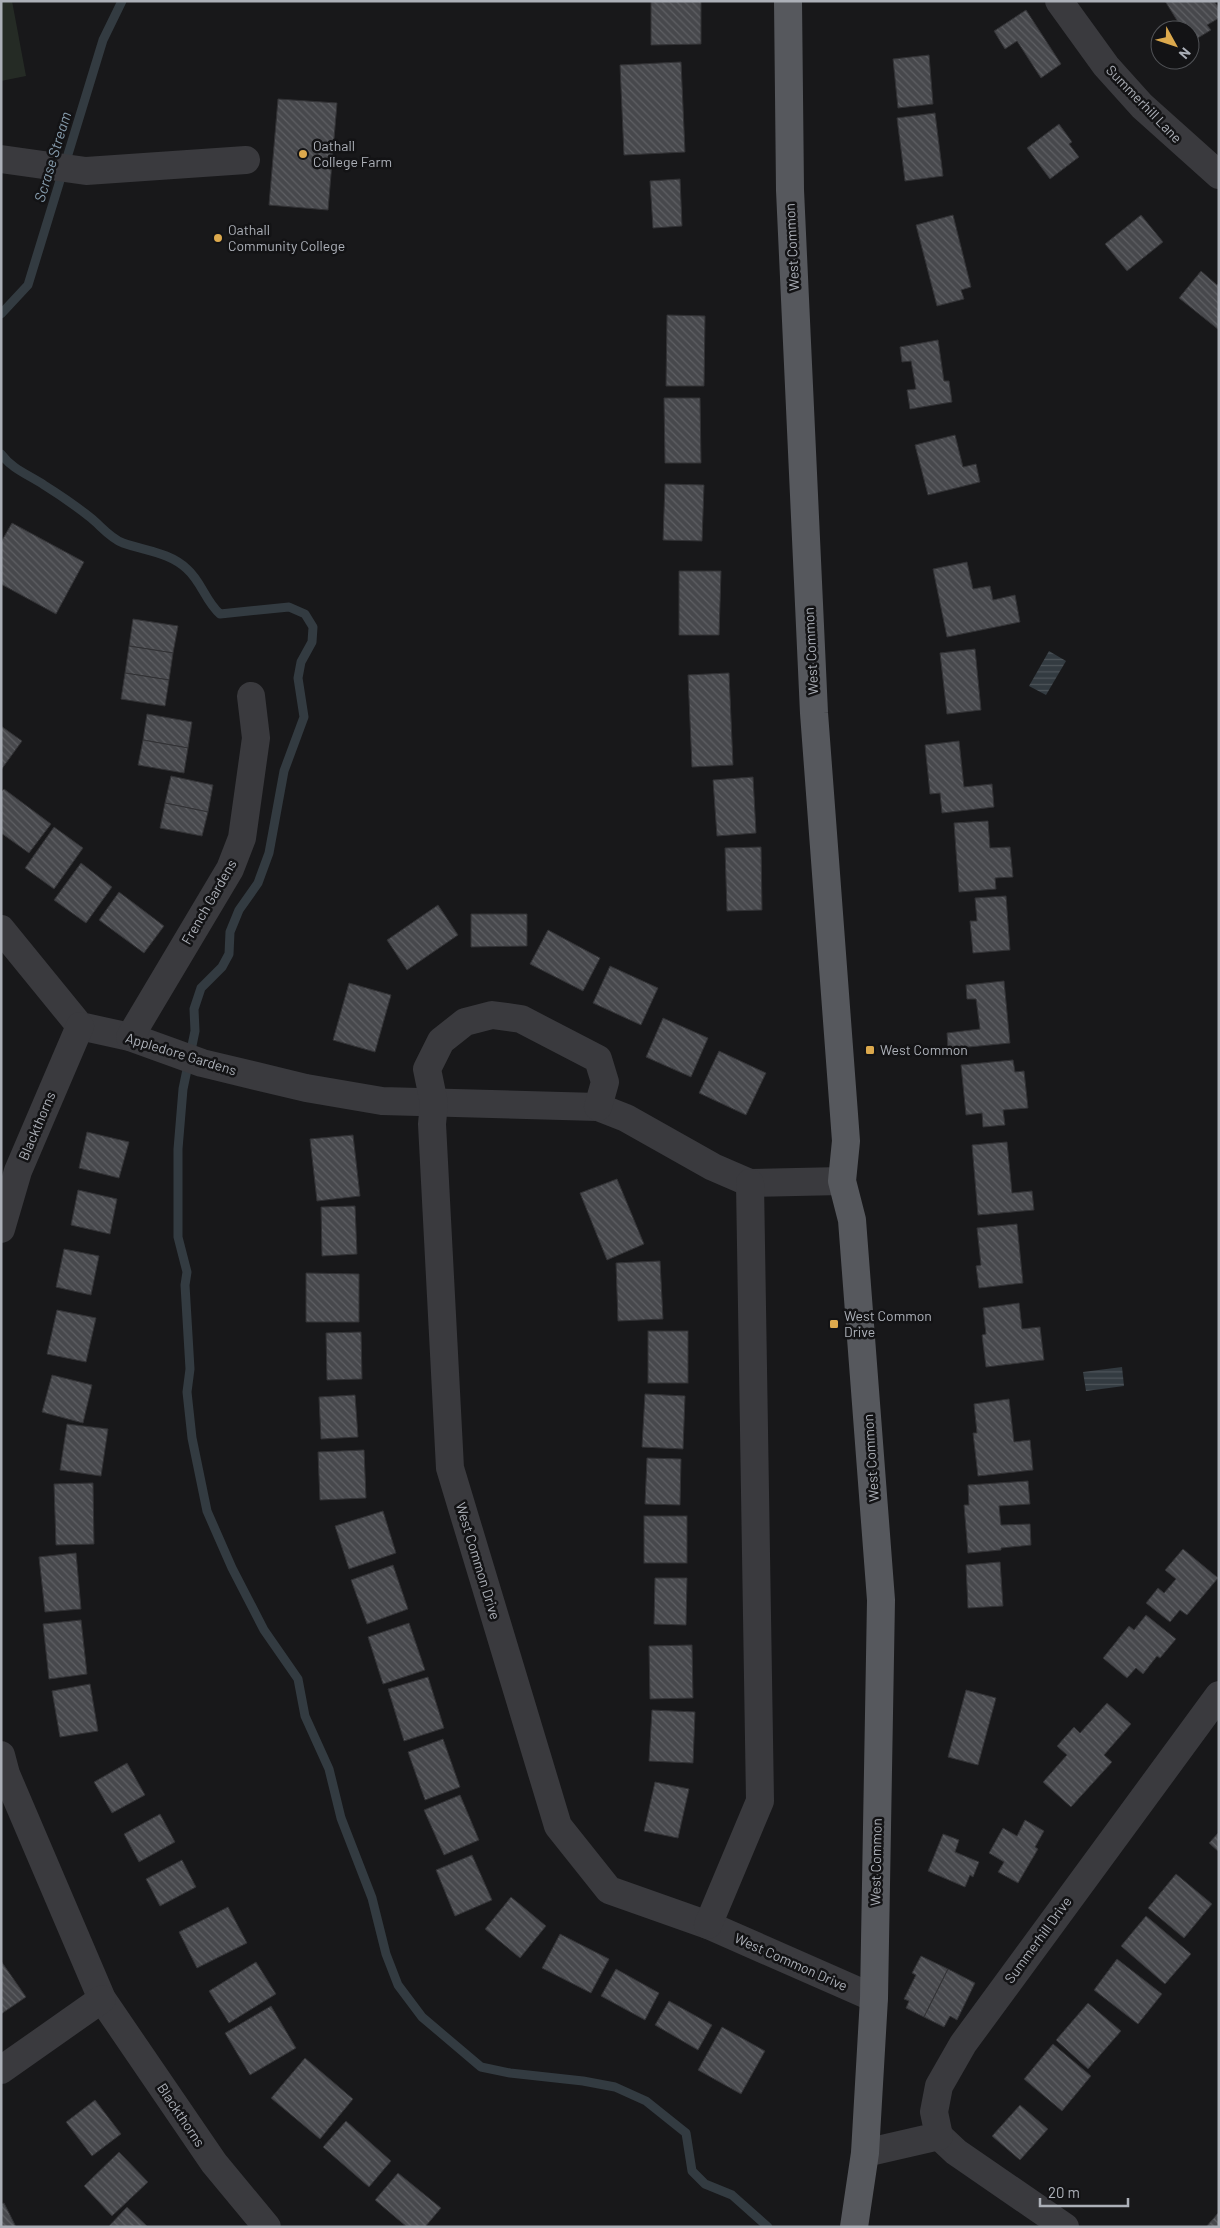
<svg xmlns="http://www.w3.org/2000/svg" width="1220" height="2228" font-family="Barlow,sans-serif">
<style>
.green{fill:#252b25}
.water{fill:url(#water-rules)}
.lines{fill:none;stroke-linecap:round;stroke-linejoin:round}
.stream{stroke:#333b41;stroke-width:9}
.building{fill:url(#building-back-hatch);stroke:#323235}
.minor{stroke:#3a3a3e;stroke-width:28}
.major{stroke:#56585d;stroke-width:28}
.poi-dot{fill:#dca94d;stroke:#131315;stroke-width:2}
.labels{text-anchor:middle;stroke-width:5;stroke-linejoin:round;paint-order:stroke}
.street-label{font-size:14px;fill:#acb0b8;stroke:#131315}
.poi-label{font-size:14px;fill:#acb0b8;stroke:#131315;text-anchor:start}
.water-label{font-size:15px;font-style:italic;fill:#879dae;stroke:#131315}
</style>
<defs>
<pattern id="water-rules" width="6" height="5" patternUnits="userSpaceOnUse" patternTransform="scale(1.25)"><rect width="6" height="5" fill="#333b41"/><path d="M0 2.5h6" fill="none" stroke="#4e555a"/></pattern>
<pattern id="building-back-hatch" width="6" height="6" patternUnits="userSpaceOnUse" patternTransform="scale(1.25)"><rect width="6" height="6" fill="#47484c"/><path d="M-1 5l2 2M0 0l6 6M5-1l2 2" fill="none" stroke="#5f6064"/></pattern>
</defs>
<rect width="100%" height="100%" fill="#18181a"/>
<polygon class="green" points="1,1 12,1 26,76 1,81"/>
<g class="water">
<polygon points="1049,651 1066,661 1046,695 1029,686"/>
<polygon points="1122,1367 1124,1386 1086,1391 1083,1372"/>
</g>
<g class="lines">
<g class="stream">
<polyline points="1,314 28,285 103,40 122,1"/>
<path d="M1 454C12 469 29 475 44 485 60 495 76 506 91 518 101 526 110 538 123 543 145 551 169 552 187 569 201 581 206 602 220 614L289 607 305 614 313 627 312 642 301 662 298 678 304 717 284 771 269 853 258 883 239 910 230 932 229 954 222 967 201 988 194 1009 195 1031 183 1089 178 1149V1237L187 1272 185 1285 190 1369 187 1392 192 1438 207 1511 232 1568 264 1630 298 1679 305 1716 329 1769 341 1818 372 1898 386 1954 398 1985 422 2017 481 2067 510 2073 583 2081 615 2087 646 2101 686 2133 692 2171 705 2184 732 2195 768 2227"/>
</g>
</g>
<g class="building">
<polygon points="651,1 701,1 701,44 651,45"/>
<polygon points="1165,1 1214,1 1219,8 1219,18 1207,25 1211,30 1191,42 1190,30 1183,30"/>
<polygon points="1026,10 1061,64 1041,78 1017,41 1005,49 994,31"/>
<polygon points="929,55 933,104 898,108 893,59"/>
<polygon points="681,62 685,152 624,155 620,65"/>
<polygon points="278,99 337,103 328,210 269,205"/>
<polygon points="935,113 943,176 905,181 897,118"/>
<polygon points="1059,124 1072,142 1069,144 1079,157 1050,179 1027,148"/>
<polygon points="680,179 682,226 653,228 650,181"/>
<polygon points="953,215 971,287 961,290 964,299 937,306 916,225"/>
<polygon points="1141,215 1163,242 1127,271 1105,244"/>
<polygon points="1201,271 1217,285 1219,283 1219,330 1179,298"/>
<polygon points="667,315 705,316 704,386 666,386"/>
<polygon points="938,340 944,381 949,381 952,402 910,409 907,390 916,389 911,361 902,362 900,347"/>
<polygon points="664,398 700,398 701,463 665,463"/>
<polygon points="955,435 963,467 976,464 980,482 928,495 915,445"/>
<polygon points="665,484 704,485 702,541 663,540"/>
<polygon points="12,523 84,562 56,614 1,584 1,542"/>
<polygon points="967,562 973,589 990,586 993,600 1015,595 1020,622 947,637 933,569"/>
<polygon points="679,571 721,571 719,635 679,635"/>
<polygon points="133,619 178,626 173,653 129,646"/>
<polygon points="129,646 173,653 169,680 125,673"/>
<polygon points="975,649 981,710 947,714 940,653"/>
<polygon points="125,673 169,680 165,706 121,699"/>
<polygon points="729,673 733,765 692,767 688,675"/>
<polygon points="147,714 192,722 188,748 143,740"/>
<polygon points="1,726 22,741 1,770"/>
<polygon points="143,740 188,748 184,773 138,765"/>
<polygon points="959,741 964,787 992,784 994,807 942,813 940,793 930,794 925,745"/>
<polygon points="171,776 213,785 208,812 165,803"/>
<polygon points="753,777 756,833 717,836 713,780"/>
<polygon points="4,789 51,824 29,853 1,833 1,792"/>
<polygon points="165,803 208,812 202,836 160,828"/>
<polygon points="988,821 990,848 1010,847 1013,877 995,878 996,889 959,892 954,823"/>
<polygon points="54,827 83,848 54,889 25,868"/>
<polygon points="761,847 762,910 727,911 725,848"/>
<polygon points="81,863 112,887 86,923 54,900"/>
<polygon points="119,892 164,926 144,953 99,920"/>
<polygon points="1006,896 1010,950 973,953 970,921 977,921 975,898"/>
<polygon points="438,905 458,935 407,970 387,940"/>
<polygon points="471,914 527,914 527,946 471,947"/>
<polygon points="548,930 600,958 583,991 530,964"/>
<polygon points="610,966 658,988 641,1025 593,1003"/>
<polygon points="1004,981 1010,1043 948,1049 947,1033 980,1029 976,999 967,999 966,985"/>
<polygon points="349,983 391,995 375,1052 333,1040"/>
<polygon points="663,1018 708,1038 691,1077 646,1057"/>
<polygon points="719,1051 766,1073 746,1115 699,1093"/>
<polygon points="1013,1060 1015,1072 1024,1071 1028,1108 1003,1110 1005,1125 983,1127 982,1113 966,1115 961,1065"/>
<polygon points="87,1132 129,1142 119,1178 79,1168"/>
<polygon points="353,1135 360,1196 317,1201 310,1139"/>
<polygon points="1007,1142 1012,1193 1032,1191 1034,1210 978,1215 972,1145"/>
<polygon points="617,1179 644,1244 607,1260 580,1193"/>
<polygon points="78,1190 117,1199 110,1234 71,1225"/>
<polygon points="355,1206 357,1254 322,1256 321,1207"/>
<polygon points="1017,1224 1023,1283 979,1288 976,1266 981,1265 977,1228"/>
<polygon points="64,1249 99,1256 91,1295 56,1287"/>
<polygon points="660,1261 663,1319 618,1321 616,1263"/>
<polygon points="306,1273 359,1274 359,1322 306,1322"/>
<polygon points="1019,1303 1022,1329 1040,1327 1044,1360 986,1367 982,1335 986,1334 983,1308"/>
<polygon points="57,1310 96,1318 86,1362 47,1354"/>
<rect x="648" y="1331" width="40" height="52"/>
<polygon points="361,1332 362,1379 327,1380 326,1333"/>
<polygon points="52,1375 92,1385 83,1423 42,1412"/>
<polygon points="645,1394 685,1396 683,1449 642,1447"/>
<polygon points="355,1395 358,1437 321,1439 319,1397"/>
<polygon points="1009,1399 1014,1442 1030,1440 1033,1470 978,1476 973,1433 977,1433 974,1404"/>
<polygon points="67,1424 108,1429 101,1476 60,1470"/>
<polygon points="364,1450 366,1498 320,1500 318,1452"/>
<polygon points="647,1458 681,1459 680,1505 645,1504"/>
<polygon points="1028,1481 1030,1504 999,1506 1001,1525 1030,1524 1031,1545 1001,1548 1001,1550 968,1553 964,1505 969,1505 968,1485"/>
<polygon points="93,1483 94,1544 56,1545 54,1484"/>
<polygon points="383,1511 396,1553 349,1569 335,1526"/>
<rect x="644" y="1516" width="43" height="47"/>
<polygon points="1183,1549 1218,1578 1187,1615 1180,1610 1170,1622 1146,1603 1158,1588 1164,1593 1176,1579 1165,1570"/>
<polygon points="76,1553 81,1609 45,1612 39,1557"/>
<polygon points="1000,1562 1003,1606 968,1608 966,1565"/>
<polygon points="393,1565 408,1609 367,1624 351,1580"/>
<polygon points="655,1578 687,1578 686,1625 654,1624"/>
<polygon points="1146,1615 1176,1639 1160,1658 1157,1656 1143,1674 1136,1668 1127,1678 1103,1658 1129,1626 1134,1630"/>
<polygon points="81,1620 87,1674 49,1679 43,1624"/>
<polygon points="409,1623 425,1670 383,1684 368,1637"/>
<polygon points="692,1645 693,1698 650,1699 649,1646"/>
<polygon points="428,1677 444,1728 404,1741 388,1689"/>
<polygon points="90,1684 98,1731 60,1737 52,1691"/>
<polygon points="966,1690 996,1698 978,1765 948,1757"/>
<polygon points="1107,1703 1131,1724 1104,1755 1112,1762 1071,1807 1043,1782 1067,1755 1057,1746 1074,1727 1080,1733"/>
<polygon points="652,1710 695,1712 693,1763 649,1761"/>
<polygon points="443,1739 460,1787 425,1800 408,1752"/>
<polygon points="127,1763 145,1795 112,1813 94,1782"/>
<polygon points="655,1782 689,1789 678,1838 644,1831"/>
<polygon points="460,1795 479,1840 444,1855 424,1810"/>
<polygon points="160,1814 175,1842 139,1862 124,1834"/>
<polygon points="1025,1820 1044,1831 1035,1847 1038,1849 1018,1883 998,1872 1004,1862 989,1853 1003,1828 1017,1836"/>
<polygon points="1219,1832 1219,1852 1209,1843"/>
<polygon points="943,1834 959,1840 955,1852 979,1862 973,1877 970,1875 965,1887 928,1871"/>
<polygon points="472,1855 492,1900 455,1916 436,1870"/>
<polygon points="182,1860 196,1887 160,1906 146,1879"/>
<polygon points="1176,1874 1212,1904 1184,1938 1148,1908"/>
<polygon points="511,1897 546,1926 520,1958 485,1929"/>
<polygon points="228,1907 247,1943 197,1968 179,1932"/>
<polygon points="1146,1916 1191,1954 1165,1984 1121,1946"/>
<polygon points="560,1934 609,1959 591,1993 542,1968"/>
<polygon points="921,1956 948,1969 924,2017 906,2008 909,2001 904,1999 916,1975 912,1973"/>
<polygon points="1117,1959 1162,1994 1138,2024 1094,1990"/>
<polygon points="1,1961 26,1997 1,2014"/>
<polygon points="256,1962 276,1994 229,2023 209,1991"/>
<polygon points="616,1969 659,1993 645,2020 601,1996"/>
<polygon points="948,1969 975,1983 957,2020 950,2016 944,2027 924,2017"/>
<polygon points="669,2001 712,2025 698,2050 655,2025"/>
<polygon points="1088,2003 1121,2031 1088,2069 1056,2040"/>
<polygon points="271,2006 296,2048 250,2075 225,2033"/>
<polygon points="722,2027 765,2051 741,2094 698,2070"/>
<polygon points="1053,2044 1091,2076 1062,2111 1024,2079"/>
<polygon points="305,2058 353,2099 320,2139 271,2098"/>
<polygon points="95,2100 121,2134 92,2156 66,2122"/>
<polygon points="1020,2105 1048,2129 1020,2160 992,2136"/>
<polygon points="346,2121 391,2161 369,2187 323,2147"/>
<polygon points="119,2152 148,2182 112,2216 84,2186"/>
<polygon points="398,2173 441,2208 425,2227 407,2227 375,2200"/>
<polygon points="4,2203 16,2227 1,2227 1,2204"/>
<polygon points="127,2207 148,2227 108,2227"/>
<polygon points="1219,2212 1219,2227 1206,2227"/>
</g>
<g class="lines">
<g class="minor">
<polyline points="1059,1 1106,66 1142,106 1219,175"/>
<polyline points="1,159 86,171 246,160"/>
<polyline points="1,929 80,1026 130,1037 202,1063 306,1088 382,1101 598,1107 626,1118 713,1167 750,1183 842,1181"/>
<polyline points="130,1037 230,869 242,838 256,738 251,696"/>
<polyline points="598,1107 605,1082 598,1059 521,1019 492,1015 465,1022 441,1041 427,1069 434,1103 432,1124 450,1468 558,1826 609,1890 708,1925 874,1998"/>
<polyline points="1,1229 18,1171 80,1026"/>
<polyline points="1,1755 6,1774 102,1999 214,2163 267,2227"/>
<polyline points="708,1925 760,1801 750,1183"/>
<polyline points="1,2070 102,1999"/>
<polyline points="939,2136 956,2152 1065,2227"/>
<polyline points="865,2153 939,2136 934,2112 939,2086 963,2044 1219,1695"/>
</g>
<polyline class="major" points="788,1 790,190 814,713 846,1141 842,1181 852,1220 881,1600 874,1998 865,2153 854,2227"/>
</g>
<g class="poi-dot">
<circle cx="303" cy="154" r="5"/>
<circle cx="218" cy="238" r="5"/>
<rect x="865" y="1045" width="10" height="10" rx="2.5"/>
<rect x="829" y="1319" width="10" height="10" rx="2.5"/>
</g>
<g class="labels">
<g class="street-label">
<text transform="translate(1144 104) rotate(46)" y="5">Summerhill Lane</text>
<text transform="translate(792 247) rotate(-93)" y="5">West Common</text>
<text transform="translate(811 651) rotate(-93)" y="5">West Common</text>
<text transform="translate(209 902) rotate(-60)" y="5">French Gardens</text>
<text transform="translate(181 1054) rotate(17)" y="5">Appledore Gardens</text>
<text transform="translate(37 1126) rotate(-67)" y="5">Blackthorns</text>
<text transform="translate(871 1458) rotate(-94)" y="5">West Common</text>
<text transform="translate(478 1561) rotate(73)" y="5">West Common Drive</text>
<text transform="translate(876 1862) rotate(-89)" y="5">West Common</text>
<text transform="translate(1038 1940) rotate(-54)" y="5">Summerhill Drive</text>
<text transform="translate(791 1962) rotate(24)" y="5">West Common Drive</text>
<text transform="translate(181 2115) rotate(56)" y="5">Blackthorns</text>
</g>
<g class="poi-label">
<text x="313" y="151">Oathall<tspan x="313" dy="16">College Farm</tspan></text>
<text x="228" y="235">Oathall<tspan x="228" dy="16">Community College</tspan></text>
<text x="880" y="1055">West Common</text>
<text x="844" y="1321">West Common<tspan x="844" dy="16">Drive</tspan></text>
</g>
<g class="water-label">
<text transform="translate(53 157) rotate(-73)" y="5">Scrase Stream</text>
</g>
</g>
<rect width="1220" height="2228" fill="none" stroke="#acb0b8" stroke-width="5"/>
<g transform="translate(1175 45) rotate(130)"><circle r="24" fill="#131315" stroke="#505256"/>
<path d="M0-4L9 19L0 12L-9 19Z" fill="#dca94d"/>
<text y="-8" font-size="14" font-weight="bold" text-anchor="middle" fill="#acb0b8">N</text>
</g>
<path d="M1040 2198v8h88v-8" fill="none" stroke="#acb0b8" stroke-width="2.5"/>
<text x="1048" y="2198" font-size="15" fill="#acb0b8" stroke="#131315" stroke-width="4" paint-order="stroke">20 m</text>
</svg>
